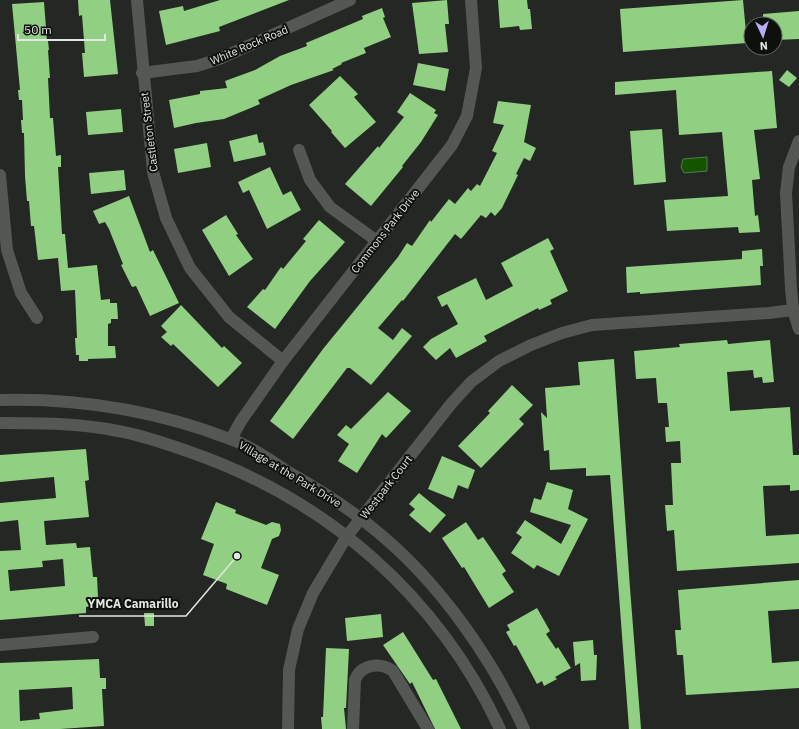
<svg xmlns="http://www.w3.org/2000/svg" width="799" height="729" font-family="'IBM Plex Sans',sans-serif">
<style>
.water{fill:#145300;stroke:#527f44}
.building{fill:#91d082;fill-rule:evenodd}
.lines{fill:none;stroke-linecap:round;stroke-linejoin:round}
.minor{stroke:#555755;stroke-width:12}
.labels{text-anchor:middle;stroke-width:4;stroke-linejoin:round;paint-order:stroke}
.street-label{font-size:11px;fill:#e3e6e3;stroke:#0e100e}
.leader{fill:none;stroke:#e3e6e3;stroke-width:1.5}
.callout-dot{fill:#e3e6e3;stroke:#0e100e;stroke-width:1.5}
.callout-label{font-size:12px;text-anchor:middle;font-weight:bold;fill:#e3e6e3;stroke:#0e100e;stroke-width:4;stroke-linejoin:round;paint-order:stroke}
</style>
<rect width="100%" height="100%" fill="#242723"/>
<polygon class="water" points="707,157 707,171 684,173 681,167 683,159"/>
<g class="building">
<polygon points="78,0 110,0 118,74 84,77 82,53 85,53 82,15 79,16"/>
<polygon points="220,0 289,0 219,27 220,31 166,45 159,11 183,6 184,11"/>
<polygon points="447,0 449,24 445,24 448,52 419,54 412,3"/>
<polygon points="498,0 527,0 528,9 530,9 532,29 520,30 519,26 500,28"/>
<polygon points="743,0 747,43 623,52 620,9"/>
<polygon points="44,2 47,41 48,41 49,50 48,50 50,78 48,78 50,118 53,118 56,156 61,155 61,167 58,167 62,234 65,234 68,268 97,265 101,300 110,299 110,303 117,303 118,319 111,319 111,323 108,324 108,346 115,346 116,358 88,359 88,361 79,361 79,355 76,355 75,338 77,338 75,290 61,291 58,258 38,260 34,226 31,226 29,201 27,201 25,176 24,133 22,133 21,120 23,120 22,100 19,100 18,90 20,90 12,4"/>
<polygon points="382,8 385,17 383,18 391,37 364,48 366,53 341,63 342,64 332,69 334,70 291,85 258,100 260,104 224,119 196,123 174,128 169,100 200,94 200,91 227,88 225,81 255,70 280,56 307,46 306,43 363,19 362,16"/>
<polygon points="799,11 799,39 775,40 775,24 763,24 763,14"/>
<polygon points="418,63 449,69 445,91 413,85"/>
<polygon points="787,70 797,78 789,87 779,80"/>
<polygon points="772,71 777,128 754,130 760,179 752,180 755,216 758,215 760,232 739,233 738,227 667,231 664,200 728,196 722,132 679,135 676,90 615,95 615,82"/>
<polygon points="340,76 358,94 354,97 376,122 345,148 331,132 332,131 309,105"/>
<polygon points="410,93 436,110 434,113 438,115 421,142 402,166 403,167 371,206 345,184 378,146 379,148 404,117 397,112"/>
<polygon points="498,101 531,105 524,142 536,148 530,161 524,158 516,174 518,175 502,208 495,216 491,212 486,218 481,215 461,239 455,234 403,301 402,300 378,328 393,340 402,328 412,336 371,385 350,368 347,368 293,439 270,421 323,349 398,257 407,243 412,246 430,220 431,222 449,199 455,204 468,188 471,191 477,184 480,186 497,153 492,151 504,125 493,123"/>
<polygon points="121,109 123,132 88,135 86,112"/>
<polygon points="662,129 666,182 634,185 630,131"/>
<polygon points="257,134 259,143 263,142 266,155 234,162 229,141"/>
<polygon points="207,143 211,167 178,173 174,149"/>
<polygon points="270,167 283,195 291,191 301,210 267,229 249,190 243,193 238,182"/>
<polygon points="124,170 126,190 91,194 89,173"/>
<polygon points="129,196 150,252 153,250 179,303 150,316 136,286 132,287 121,265 123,264 109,229 105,222 99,224 93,211"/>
<polygon points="226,215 238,234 236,235 253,259 229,276 202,230"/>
<polygon points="319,220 345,242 310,281 275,329 247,307 263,289 265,290 281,267 283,269 306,241 303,239"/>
<polygon points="548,238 554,249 550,251 568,291 550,300 552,304 539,310 538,308 484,336 487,341 456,358 450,348 436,360 423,347 431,339 458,324 447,304 442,307 437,297 476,278 486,300 513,286 501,263"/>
<polygon points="762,249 763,266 760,266 761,285 640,294 640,292 627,293 626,267 742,259 742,251"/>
<polygon points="181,305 222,348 224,346 242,363 218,387 173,344 171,346 161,337 167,332 161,326"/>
<polygon points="727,340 728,344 770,340 774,382 763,383 762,377 754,378 753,370 727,372 730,411 790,407 793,455 799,455 799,490 790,491 790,485 763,486 766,536 799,534 799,563 677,571 674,530 667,531 665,505 673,505 671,463 681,463 680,441 666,442 665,427 669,427 667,403 658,403 656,378 636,379 634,351 680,347 679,344"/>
<polygon points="614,359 630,588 641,729 629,729 610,475 586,476 586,468 550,470 549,450 544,451 541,412 547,418 545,388 580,385 578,362"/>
<polygon points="512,385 533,405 519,419 524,424 481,468 458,446 490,413 488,411"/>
<polygon points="388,392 411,411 386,438 382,434 357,473 338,461 349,444 337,435 346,425 351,429"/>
<path d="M86 449 89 480 85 481 89 517 44 521 46 545 76 543 77 548 90 547 93 577H97L98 597 92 606 86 607V613L0 620V551L21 550 18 520 0 522V503L56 498 54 477 0 482V455ZM63 559 65 586 10 591 8 570 43 567 42 561Z"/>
<polygon points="442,456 475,470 468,489 458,485 453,499 428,489"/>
<polygon points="547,482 573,490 568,509 588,519 559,576 537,565 534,569 511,553 522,537 516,533 525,520 561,544 571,525 530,512 534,498 541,500"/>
<polygon points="419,493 446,515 430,533 409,515 415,509 409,504"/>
<polygon points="216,502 236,510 235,513 266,525 272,522 280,524 281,530 279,536 272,539 261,568 279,575 267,605 226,589 227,584 203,575 214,544 201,539"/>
<polygon points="466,522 478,540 483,537 498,559 506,571 502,574 514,592 489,608 464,567 462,568 442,538"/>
<polygon points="799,580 799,609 768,611 772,663 799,661 799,688 686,695 683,655 677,655 675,630 681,630 678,590"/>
<polygon points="537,608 550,631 546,634 556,649 558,647 571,668 555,677 557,679 544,686 542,681 537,684 516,645 514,646 506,632 510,630 507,625"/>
<polygon points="144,613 154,613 154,626 145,626"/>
<polygon points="381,614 383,637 347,641 345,618"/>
<polygon points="403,632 433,680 436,679 461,729 435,729 412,682 410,684 383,645"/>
<polygon points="593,640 594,655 597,655 596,680 581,681 580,663 575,666 573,642"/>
<polygon points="326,648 349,649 346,708 344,708 346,729 322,729 321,717 323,717"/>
<path d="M99 659 100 678H106V689H102L104 726 60 729H0V663ZM72 687 73 709 39 713 40 719 20 721 19 690Z"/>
</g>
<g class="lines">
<g class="minor">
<polyline points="137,0 153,172 166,218 190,268 229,317 283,361"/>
<polyline points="142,73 197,66 219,59 350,0"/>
<polyline points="799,141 789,167 786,193 791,288 793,310 799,329"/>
<polyline points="299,150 310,180 330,207 377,241"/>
<polyline points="0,175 7,250 21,293 37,318"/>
<path d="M0 400C78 398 157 411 230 439 251 446 271 461 290 473 322 491 352 510 380 534 440 584 492 658 524 729"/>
<path d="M0 423C39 423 79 423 118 431 142 435 167 444 190 452 328 500 438 596 500 729"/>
<polyline points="231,439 241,421 283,361 452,145 467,116 476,68 471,0"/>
<polyline points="0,645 93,637"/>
<polyline points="288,729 289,670 298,629 313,593 347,536 451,404 471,382 499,361 531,345 562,333 592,325 769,313 793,310"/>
<path d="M353 729 355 680C361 664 380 662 393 671L428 729"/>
</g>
</g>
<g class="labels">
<g class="street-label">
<text transform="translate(249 45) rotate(-23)" y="4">White Rock Road</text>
<text transform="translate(149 132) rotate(-97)" y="4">Castleton Street</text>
<text transform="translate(385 231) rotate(-52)" y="4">Commons Park Drive</text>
<text transform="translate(290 474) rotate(31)" y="4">Village at the Park Drive</text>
<text transform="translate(386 487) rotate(-52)" y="4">Westpark Court</text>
</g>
</g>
<path class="leader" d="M237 556L186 616H79"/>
<circle class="callout-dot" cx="237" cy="556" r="4"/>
<g class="callout-label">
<text x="133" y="608">YMCA Camarillo</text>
</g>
<g transform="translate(763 36) rotate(176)"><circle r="19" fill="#0e100e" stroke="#636663"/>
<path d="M0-3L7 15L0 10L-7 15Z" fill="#b6acf8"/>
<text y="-6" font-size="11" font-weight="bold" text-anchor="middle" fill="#e3e6e3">N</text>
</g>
<path d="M18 34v6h87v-6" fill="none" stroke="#e3e6e3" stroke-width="2"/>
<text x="24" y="34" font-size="12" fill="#e3e6e3" stroke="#0e100e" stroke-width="3" paint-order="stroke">50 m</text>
</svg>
